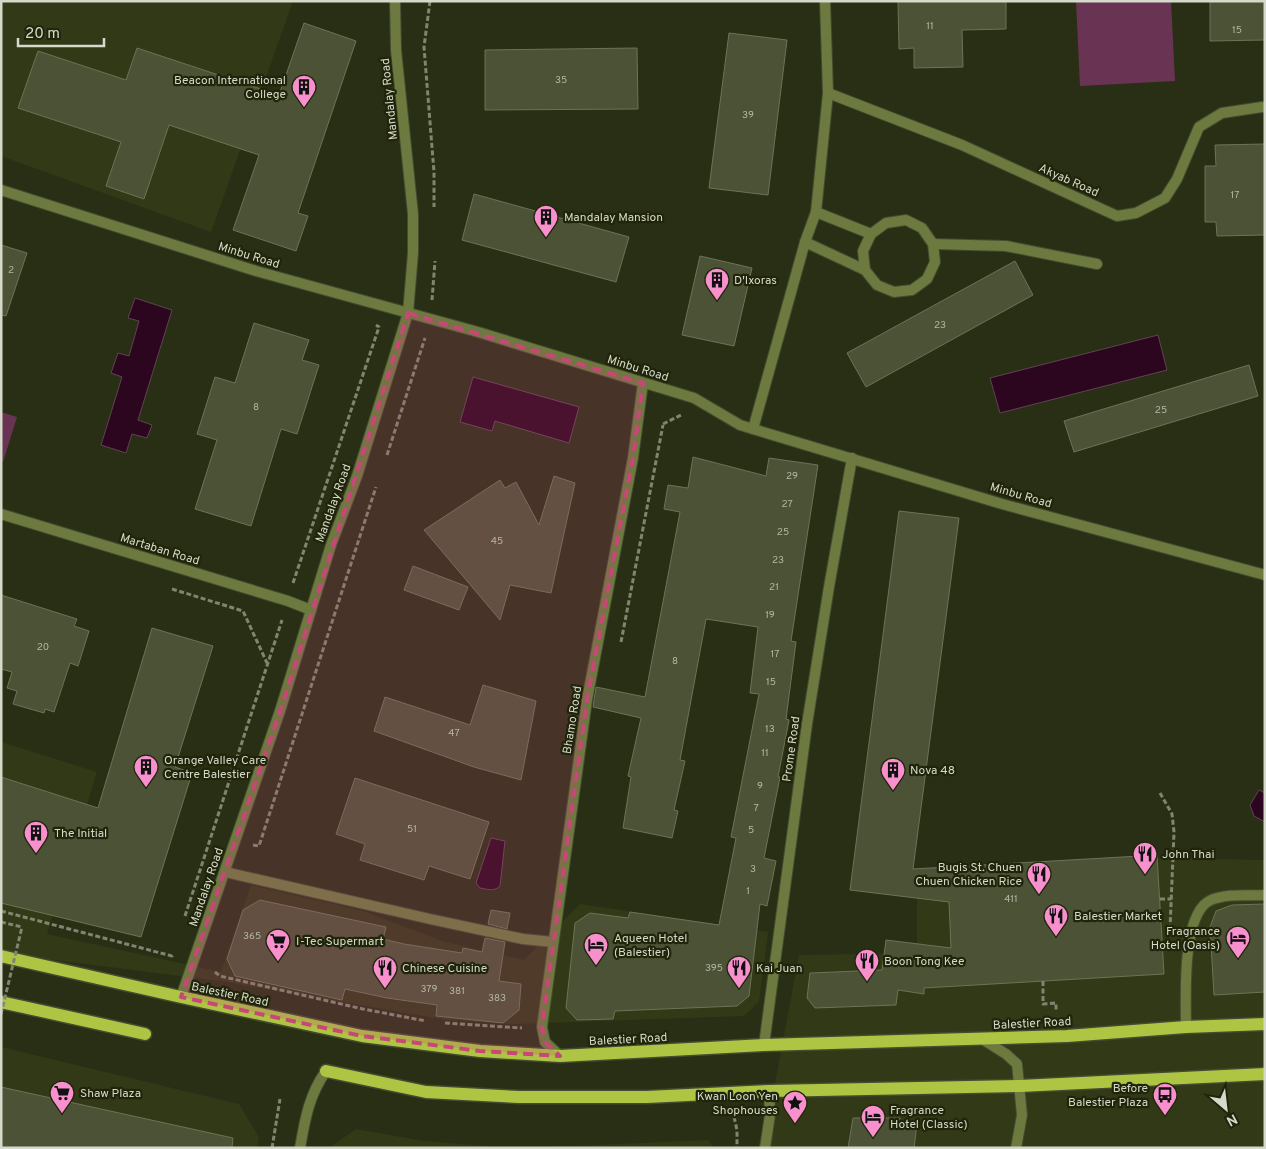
<svg xmlns="http://www.w3.org/2000/svg" width="1266" height="1149" font-family="Overpass,sans-serif">
<style>
.built{fill:#323917}
.green{fill:#693454}
.water{fill:#2c051f;stroke:#5f4552}
.building{fill:#4c5236;stroke:#6c7356}
.lines{fill:none;stroke-linecap:round;stroke-linejoin:round}
.service-casing{stroke:#454a31;stroke-width:12}
.minor-casing{stroke:#454a31;stroke-width:12}
.primary-casing{stroke:#454a31;stroke-width:15}
.path{stroke:#808570;stroke-width:3;stroke-dasharray:5 2.5;stroke-linecap:butt}
.service{stroke:#6c793f;stroke-width:10}
.minor{stroke:#6c793f;stroke-width:10}
.primary{stroke:#adc543;stroke-width:12}
.path-bridge{stroke:#808570;stroke-width:3;stroke-dasharray:5 2.5;stroke-linecap:butt}
.marked{fill:#c74876;fill-opacity:0.2;stroke:#c74876;stroke-width:4;stroke-dasharray:10 6;stroke-linejoin:round}
.labels{text-anchor:middle;stroke-width:4.5;stroke-linejoin:round;paint-order:stroke}
.number-label{font-size:10px;fill:#b3b7a4}
.poi-label{font-size:12px;fill:#d5d9c9;stroke:#20250a;text-anchor:start}
.street-label{font-size:12px;fill:#d5d9c9;stroke:#20250a}
</style>
<rect width="100%" height="100%" fill="#292f14"/>
<g class="built">
<polygon points="1,1 293,1 211,232 1,156"/>
<polygon points="1,742 97,772 47,934 221,972 251,885 363,911 445,942 524,960 580,904 768,932 759,1002 744,1016 516,1024 447,1020 220,981 38,958 1,948"/>
<polygon points="1154,858 1265,860 1265,1148 763,1148 799,955 917,953 917,870"/>
<polygon points="1,1047 239,1104 259,1137 257,1148 1,1148"/>
<polygon points="356,1129 424,1141 498,1147 575,1146 708,1140 714,1148 329,1148"/>
</g>
<g class="green">
<polygon points="1076,1 1171,1 1175,81 1080,86"/>
<polygon points="1,412 17,417 3,462 1,461"/>
</g>
<g class="water">
<polygon points="135,298 172,310 138,420 152,425 147,438 132,434 126,453 101,445 122,377 111,373 118,353 129,356 139,321 128,318"/>
<polygon points="1158,335 1167,370 1000,413 990,378"/>
<polygon points="473,377 579,407 569,443 495,421 492,431 460,422"/>
<polygon points="1259,790 1265,793 1265,822 1254,816 1250,805"/>
<path d="M491 838 505 841 500 886C494 892 487 889 480 888L476 883Z"/>
</g>
<g class="building">
<polygon points="898,1 1006,1 1006,29 962,30 963,67 914,68 914,48 899,49"/>
<polygon points="1210,1 1265,1 1265,40 1210,41"/>
<polygon points="304,23 356,41 298,213 308,216 296,251 233,230 259,155 169,125 144,199 106,186 121,142 18,108 38,51 126,80 137,48 279,95"/>
<polygon points="729,33 787,40 768,195 709,188"/>
<polygon points="637,48 638,109 485,110 485,50"/>
<polygon points="1265,144 1265,235 1217,236 1216,222 1205,222 1205,166 1216,166 1215,145"/>
<polygon points="474,194 629,237 616,282 462,240"/>
<polygon points="1,245 27,253 6,316 1,315"/>
<polygon points="700,256 752,268 734,346 682,335"/>
<polygon points="1015,261 1033,295 866,387 847,353"/>
<polygon points="254,323 309,340 302,360 319,365 297,434 281,429 251,526 195,509 217,440 197,434 215,377 235,383"/>
<polygon points="1249,365 1258,396 1074,452 1064,421"/>
<polygon points="693,457 766,476 769,458 818,465 791,641 796,642 786,719 789,720 778,777 780,777 764,858 776,861 767,906 760,904 749,996 737,1006 615,1011 613,1019 577,1020 566,1008 575,923 590,913 628,918 630,912 719,925 736,838 731,837 759,694 750,693 758,627 706,619 680,760 685,761 674,810 678,811 672,838 623,828 631,777 628,776 641,718 593,707 596,687 645,697 680,512 664,509 668,485 688,488"/>
<polygon points="554,476 575,483 551,593 510,585 500,620 424,530 500,480 505,488 516,482 539,525"/>
<polygon points="899,511 959,518 913,869 1157,855 1164,974 924,988 924,994 898,990 896,1005 815,1008 807,998 810,973 882,970 886,940 951,948 949,902 850,890"/>
<polygon points="413,566 468,587 459,610 404,590"/>
<polygon points="1,595 77,619 74,626 89,631 78,666 70,663 54,712 45,709 44,713 13,704 17,691 7,688 12,672 1,669"/>
<polygon points="152,628 213,646 175,767 192,773 141,937 1,903 1,777 98,808"/>
<polygon points="483,685 536,701 521,780 474,767 374,731 385,697 470,725"/>
<polygon points="355,778 489,822 470,879 429,866 424,880 360,860 365,844 336,834"/>
<polygon points="260,900 386,927 383,939 404,944 462,953 463,948 482,952 485,938 505,942 499,981 521,984 519,1010 503,1023 436,1016 437,1005 387,998 345,989 342,1000 235,976 227,959 243,910"/>
<polygon points="1265,904 1265,992 1214,995 1210,927 1216,911 1232,905"/>
<polygon points="491,910 510,913 507,929 488,924"/>
<polygon points="1,1087 233,1138 232,1148 1,1148"/>
<polygon points="853,1118 900,1118 899,1124 917,1124 914,1148 848,1148"/>
</g>
<g class="lines">
<defs>
<g id="service">
<polyline points="816,212 871,234"/>
<polyline points="805,242 865,270 877,285 894,292 912,290 927,279 935,262 933,244 922,228 906,220 886,223 871,234 863,251 865,270"/>
<polyline points="933,244 1006,246 1097,264"/>
<polyline points="225,872 430,919 523,939 553,942"/>
<path d="M1186 1027C1186 998 1181 913 1211 900 1227 893 1248 896 1265 895"/>
</g>
<g id="minor">
<polyline points="828,93 962,145 1117,216 1136,213 1165,198 1177,179 1199,127 1222,113 1262,107"/>
<polyline points="1,190 256,271 478,332 694,398 740,425 753,429 1002,504 1265,575"/>
<polyline points="753,429 805,242 816,212 828,93 825,1"/>
<polyline points="1,514 288,601 311,610"/>
<polyline points="181,997 280,711 331,545 357,476 408,313 413,253 413,214 396,50 395,1"/>
<polyline points="982,1039 1006,1054 1017,1064 1022,1115 1016,1148"/>
<polyline points="764,1045 807,724 829,587 852,458"/>
<polyline points="560,1056 545,1042 542,1027 587,700 633,458 643,383"/>
<path d="M300 1148C305 1119 309 1095 326 1071"/>
<polyline points="765,1148 770,1115 769,1091"/>
</g>
<g id="primary">
<polyline points="1,956 181,997 362,1036 480,1051 560,1056 764,1045 1067,1036 1186,1027 1265,1024"/>
<polyline points="1,1002 145,1034"/>
<polyline points="326,1071 426,1092 519,1097 647,1097 769,1091 1020,1086 1265,1074"/>
</g>
</defs>
<use href="#service" class="service-casing"/>
<use href="#minor" class="minor-casing"/>
<use href="#primary" class="primary-casing"/>
<g class="path">
<polyline points="430,1 424,47 434,172 434,207"/>
<polyline points="432,300 435,261"/>
<polyline points="663,424 681,415"/>
<polyline points="387,455 425,338"/>
<polyline points="293,583 379,327 376,325"/>
<polyline points="172,589 243,611 267,663"/>
<polyline points="621,642 663,425"/>
<polyline points="1160,793 1172,814 1174,832 1170,929"/>
<polyline points="253,845 259,846 376,487"/>
<polyline points="1160,899 1171,899"/>
<polyline points="1,911 172,956 173,953"/>
<polyline points="185,916 282,620"/>
<polyline points="1,922 22,927"/>
<polyline points="215,972 220,976 363,1009 426,1021"/>
<polyline points="1043,981 1043,1004 1056,1003 1056,1012"/>
<polyline points="445,1023 522,1028"/>
<polyline points="734,1117 737,1130 737,1148"/>
<polyline points="272,1148 280,1099"/>
</g>
<use href="#service" class="service"/>
<use href="#minor" class="minor"/>
<use href="#primary" class="primary"/>
<polyline class="path-bridge" points="1,1014 22,927"/>
</g>
<path class="marked" d="M408 313 643 383 633 458 587 700 542 1027 545 1042 560 1056 480 1051 362 1036 181 997 280 711Z"/>
<defs>
<symbol id="building-pin" viewBox="-11 -11 22 30"><path d="M0 17L-7.5 6A9.5 9.5 0 1 1 7.5 6Z" fill="#f790cd" stroke="#20250a"/><path d="M-4-6H4V6H1V3H-1V6H-4ZM-2.5-4.3h1.7v1.8h-1.7ZM.8-4.3h1.7v1.8H.8ZM-2.5-1h1.7V.8h-1.7ZM.8-1h1.7V.8H.8Z" fill="#111"/></symbol>
<symbol id="restaurant-pin" viewBox="-11 -11 22 30"><path d="M0 17L-7.5 6A9.5 9.5 0 1 1 7.5 6Z" fill="#f790cd" stroke="#20250a"/><path d="M-5-6h1v4h1v-4h1v4h1v-4h1v5L-1.5 .5V6h-2V.5L-5-1ZM5-6V6H3V1.5H1.5Q1.5-4 5-6Z" fill="#111"/></symbol>
<symbol id="hotel-pin" viewBox="-11 -11 22 30"><path d="M0 17L-7.5 6A9.5 9.5 0 1 1 7.5 6Z" fill="#f790cd" stroke="#20250a"/><path d="M-6-4.5h1.5V1H6V5H4.5V3h-9V5H-6ZM-4 0a1.8 1.8 0 1 1 3.6 0ZM.5 0V-2.5h3Q6-2.5 6 0Z" fill="#111"/></symbol>
<symbol id="supermarket-pin" viewBox="-11 -11 22 30"><path d="M0 17L-7.5 6A9.5 9.5 0 1 1 7.5 6Z" fill="#f790cd" stroke="#20250a"/><path d="M-6-5.5h2.5l.6 2H6L4.5 2H-2.5L-4.4-4H-6ZM-1.5 3.2a1.3 1.3 0 1 0 .1 0ZM3 3.2a1.3 1.3 0 1 0 .1 0Z" fill="#111"/></symbol>
<symbol id="bus-pin" viewBox="-11 -11 22 30"><path d="M0 17L-7.5 6A9.5 9.5 0 1 1 7.5 6Z" fill="#f790cd" stroke="#20250a"/><path d="M-5-6H5V4H4V6H2V4H-2V6H-4V4H-5ZM-3.5-4V0h7V-4ZM-3.5 1.2v1.5H-2V1.2ZM2 1.2v1.5H3.5V1.2Z" fill="#111"/></symbol>
<symbol id="sight-pin" viewBox="-11 -11 22 30"><path d="M0 17L-7.5 6A9.5 9.5 0 1 1 7.5 6Z" fill="#f790cd" stroke="#20250a"/><path d="M0-6L1.8-2.2L6-1.7L2.9 1.2L3.7 5.4L0 3.3L-3.7 5.4L-2.9 1.2L-6-1.7L-1.8-2.2Z" fill="#111"/></symbol>
</defs>
<g fill-rule="evenodd">
<use href="#building-pin" x="290" y="73" width="28" height="38"/>
<use href="#building-pin" x="532" y="203" width="28" height="38"/>
<use href="#building-pin" x="703" y="266" width="28" height="38"/>
<use href="#building-pin" x="132" y="753" width="28" height="38"/>
<use href="#building-pin" x="879" y="756" width="28" height="38"/>
<use href="#building-pin" x="22" y="819" width="28" height="38"/>
<use href="#restaurant-pin" x="1131" y="840" width="28" height="38"/>
<use href="#restaurant-pin" x="1025" y="860" width="28" height="38"/>
<use href="#restaurant-pin" x="1042" y="902" width="28" height="38"/>
<use href="#hotel-pin" x="1224" y="924" width="28" height="38"/>
<use href="#supermarket-pin" x="264" y="927" width="28" height="38"/>
<use href="#hotel-pin" x="582" y="931" width="28" height="38"/>
<use href="#restaurant-pin" x="853" y="947" width="28" height="38"/>
<use href="#restaurant-pin" x="371" y="954" width="28" height="38"/>
<use href="#restaurant-pin" x="725" y="954" width="28" height="38"/>
<use href="#supermarket-pin" x="48" y="1079" width="28" height="38"/>
<use href="#bus-pin" x="1151" y="1081" width="28" height="38"/>
<use href="#sight-pin" x="781" y="1089" width="28" height="38"/>
<use href="#hotel-pin" x="859" y="1103" width="28" height="38"/>
</g>
<g class="labels">
<g class="number-label">
<text x="930" y="29">11</text>
<text x="1237" y="33">15</text>
<text x="561" y="83">35</text>
<text x="748" y="118">39</text>
<text x="1235" y="198">17</text>
<text x="11" y="273">2</text>
<text x="940" y="328">23</text>
<text x="256" y="410">8</text>
<text x="1161" y="413">25</text>
<text x="792" y="479">29</text>
<text x="787" y="507">27</text>
<text x="783" y="535">25</text>
<text x="497" y="544">45</text>
<text x="778" y="563">23</text>
<text x="774" y="590">21</text>
<text x="770" y="618">19</text>
<text x="43" y="650">20</text>
<text x="775" y="657">17</text>
<text x="675" y="664">8</text>
<text x="771" y="685">15</text>
<text x="770" y="732">13</text>
<text x="454" y="736">47</text>
<text x="765" y="756">11</text>
<text x="760" y="789">9</text>
<text x="756" y="811">7</text>
<text x="412" y="832">51</text>
<text x="751" y="833">5</text>
<text x="753" y="872">3</text>
<text x="748" y="894">1</text>
<text x="1011" y="902">411</text>
<text x="252" y="939">365</text>
<text x="714" y="971">395</text>
<text x="429" y="992">379</text>
<text x="457" y="994">381</text>
<text x="497" y="1001">383</text>
</g>
<g class="poi-label">
<text x="286" y="84" text-anchor="end">Beacon International<tspan x="286" dy="14">College</tspan></text>
<text x="564" y="221">Mandalay Mansion</text>
<text x="734" y="284">D'Ixoras</text>
<text x="164" y="764">Orange Valley Care<tspan x="164" dy="14">Centre Balestier</tspan></text>
<text x="910" y="774">Nova 48</text>
<text x="54" y="837">The Initial</text>
<text x="1162" y="858">John Thai</text>
<text x="1022" y="871" text-anchor="end">Bugis St. Chuen<tspan x="1022" dy="14">Chuen Chicken Rice</tspan></text>
<text x="1074" y="920">Balestier Market</text>
<text x="1220" y="935" text-anchor="end">Fragrance<tspan x="1220" dy="14">Hotel (Oasis)</tspan></text>
<text x="614" y="942">Aqueen Hotel<tspan x="614" dy="14">(Balestier)</tspan></text>
<text x="296" y="945">I-Tec Supermart</text>
<text x="884" y="965">Boon Tong Kee</text>
<text x="402" y="972">Chinese Cuisine</text>
<text x="756" y="972">Kai Juan</text>
<text x="1148" y="1092" text-anchor="end">Before<tspan x="1148" dy="14">Balestier Plaza</tspan></text>
<text x="80" y="1097">Shaw Plaza</text>
<text x="778" y="1100" text-anchor="end">Kwan Loon Yen<tspan x="778" dy="14">Shophouses</tspan></text>
<text x="890" y="1114">Fragrance<tspan x="890" dy="14">Hotel (Classic)</tspan></text>
</g>
<g class="street-label">
<text transform="translate(389 99) rotate(-96)" y="4">Mandalay Road</text>
<text transform="translate(1069 180) rotate(24)" y="4">Akyab Road</text>
<text transform="translate(249 255) rotate(17)" y="4">Minbu Road</text>
<text transform="translate(638 368) rotate(17)" y="4">Minbu Road</text>
<text transform="translate(1021 495) rotate(16)" y="4">Minbu Road</text>
<text transform="translate(333 503) rotate(-70)" y="4">Mandalay Road</text>
<text transform="translate(160 549) rotate(17)" y="4">Martaban Road</text>
<text transform="translate(572 720) rotate(-81)" y="4">Bhamo Road</text>
<text transform="translate(791 749) rotate(-82)" y="4">Prome Road</text>
<text transform="translate(206 887) rotate(-71)" y="4">Mandalay Road</text>
<text transform="translate(230 994) rotate(12)" y="4">Balestier Road</text>
<text transform="translate(1032 1023) rotate(-3)" y="4">Balestier Road</text>
<text transform="translate(628 1039) rotate(-3)" y="4">Balestier Road</text>
</g>
</g>
<rect width="1266" height="1149" fill="none" stroke="#d5d9c9" stroke-width="5"/>
<g transform="translate(1226 1109) rotate(152)" stroke="#20250a" stroke-width="4" paint-order="stroke">
<path d="M0-4L9 19L0 12L-9 19Z" fill="#d5d9c9"/>
<text y="-8" font-size="14" font-weight="bold" text-anchor="middle" fill="#d5d9c9">N</text>
</g>
<path d="M18 38v8h86v-8" fill="none" stroke="#d5d9c9" stroke-width="2.5"/>
<text x="25" y="38" font-size="15" fill="#d5d9c9" stroke="#20250a" stroke-width="4" paint-order="stroke">20 m</text>
</svg>
